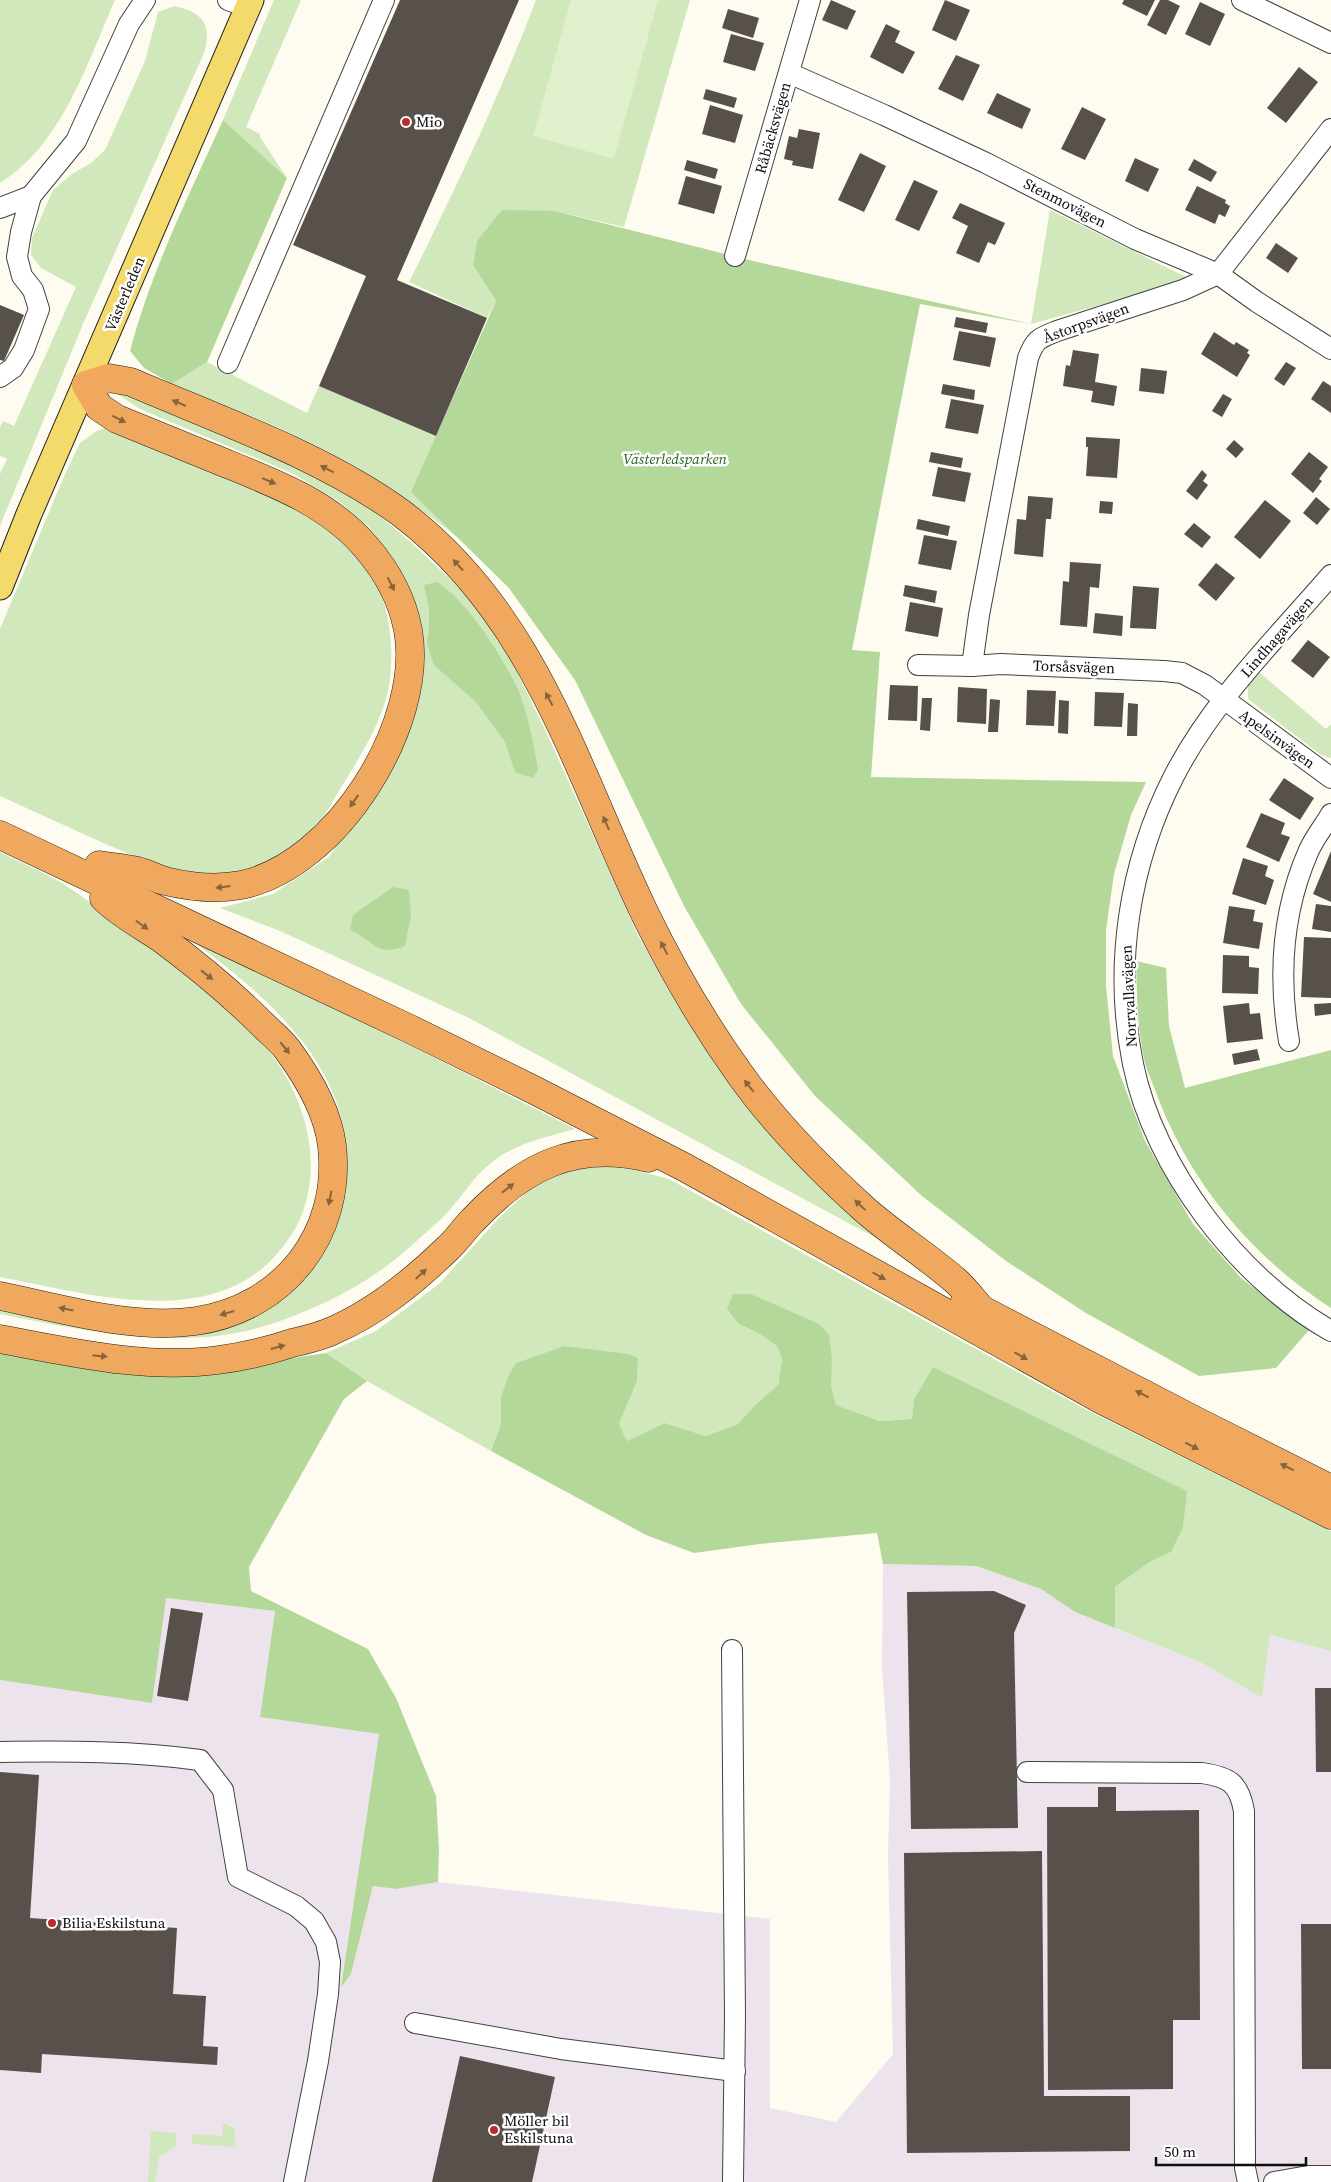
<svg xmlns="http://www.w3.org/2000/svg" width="1331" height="2182" font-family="'Source Serif 4',serif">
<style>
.industrial{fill:#ece3ed}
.green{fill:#d0e8bb}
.forest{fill:#b3d89a}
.pitch{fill:#e1f0cc}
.building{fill:#57504b}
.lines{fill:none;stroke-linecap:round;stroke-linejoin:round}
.minor-casing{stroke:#414141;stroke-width:22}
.major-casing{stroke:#1f1f1f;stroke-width:27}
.highway-casing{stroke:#1f1f1f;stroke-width:29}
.minor{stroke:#fff;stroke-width:20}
.major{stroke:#f4da6b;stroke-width:25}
.highway{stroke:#efa85d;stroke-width:28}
.oneway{fill:#8a6339}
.poi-dot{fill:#ba2b2a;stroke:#fff;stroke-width:2}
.labels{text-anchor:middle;stroke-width:5;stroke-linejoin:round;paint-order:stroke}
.poi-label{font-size:15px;fill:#0e0e0e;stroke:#fff;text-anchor:start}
.street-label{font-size:15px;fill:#0e0e0e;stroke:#fff}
.park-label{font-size:15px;font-style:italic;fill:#2b6420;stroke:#fff}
</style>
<rect width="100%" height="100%" fill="#fefcf0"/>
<polygon class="industrial" points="883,1564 976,1566 1041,1589 1075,1612 1202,1663 1262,1698 1270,1635 1331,1651 1331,2182 0,2182 0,1680 152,1703 165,1598 275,1611 260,1717 379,1734 341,1986 351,1974 373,1886 396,1889 438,1882 770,1919 770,2108 836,2122 893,2054 888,1858 890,1780 882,1668"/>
<g class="green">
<path d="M0 0H115C87 63 62 145 0 183Z"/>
<polygon points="274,0 301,0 246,127 260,134 260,137 287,178 223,120"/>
<path d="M536 0H690L624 227 555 211 477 241 473 265 496 301 487 318 409 282C455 190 499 97 536 0Z"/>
<path d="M174 6C202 12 213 24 204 53L83 324 0 526V474L7 459 0 456V427L3 421 14 426 76 287 41 268 31 255 32 238 53 190 72 174 91 163 105 150 145 61 158 12Z"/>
<polygon points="1050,210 1192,280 1031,324"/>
<path d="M207 362 307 413 319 386 436 436 412 492 460 539C423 511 387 484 346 461 291 431 231 407 172 384Z"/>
<polygon points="118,390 299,467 346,493 375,512 413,544 471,599 512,662 548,736 637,933 674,1000 718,1067 778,1143 861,1223 900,1251 469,1018 280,931 220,908 273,894 329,857 389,765 420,629 413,598 406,580 392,556 369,527 340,502 294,474 140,409 113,391"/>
<path d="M107 427 123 428 308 514C337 535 370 561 382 597 392 628 394 659 388 691 381 724 356 764 338 792 332 803 326 815 317 824 297 845 267 867 238 873 186 883 136 857 90 837 60 823 30 810 0 796V629L65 474 80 443 95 432Z"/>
<polygon points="1260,673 1326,729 1331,724 1331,758 1321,755 1248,699 1248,684"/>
<path d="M0 852C21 863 44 872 65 885 85 898 104 913 124 927 174 962 225 998 264 1045 297 1084 317 1137 309 1188 304 1216 295 1233 276 1255 209 1331 85 1293 0 1277Z"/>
<path d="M165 921 575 1129C547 1137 513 1144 491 1163 473 1177 462 1197 446 1214 435 1225 422 1236 410 1247 383 1271 354 1289 322 1304 301 1313 280 1322 258 1328 176 1351 81 1330 0 1314V1304L86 1322 252 1311C276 1278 299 1245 323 1212 330 1204 342 1192 345 1182 348 1170 347 1155 346 1144 336 1044 240 975 165 921Z"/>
<polygon points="594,1164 634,1170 669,1179 1081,1407 1331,1531 1331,1651 1270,1635 1262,1698 1202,1663 1115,1628 1115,1587 1150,1562 1171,1552 914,1400 912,1419 880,1421 836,1405 830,1387 832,1359 739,1324 758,1333 777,1346 782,1359 778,1385 756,1404 738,1424 704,1436 665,1423 627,1441 619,1424 637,1381 638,1358 564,1346 516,1363 501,1397 501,1424 491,1451 367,1381 326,1353 376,1331 439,1284 500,1217 529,1190 562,1172"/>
<polygon points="223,2123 234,2128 236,2147 193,2144 191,2134 222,2136"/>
<polygon points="151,2131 176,2133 176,2146 159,2157 155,2182 148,2182"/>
</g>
<g class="forest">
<path d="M223 120 287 178 207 362 172 384 144 368 130 351C151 271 189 195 223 120Z"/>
<polygon points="502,210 555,211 749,260 1031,324 920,304 852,650 880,652 871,777 1146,782 1131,815 1114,874 1106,930 1106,986 1113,1056 1145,1141 1193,1224 1241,1278 1309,1330 1276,1368 1199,1376 1086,1313 1006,1261 922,1196 815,1096 741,1004 684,906 575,680 508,587 411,492 496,301 473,265 477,241"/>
<path d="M437 582C468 602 499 652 516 685 527 708 534 745 538 770L533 778 515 772 505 742 476 702 434 665 427 643 429 629V608L424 585Z"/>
<path d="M393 887 409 890 411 915 405 946C376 958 374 940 350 930L353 915Z"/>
<path d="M1136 961 1166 968 1169 1026 1185 1088 1331 1050V1308C1252 1257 1190 1183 1157 1095 1153 1084 1148 1074 1145 1063 1137 1029 1137 995 1136 961Z"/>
<polygon points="733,1294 751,1294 819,1324 829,1335 832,1359 831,1387 836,1405 880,1421 912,1419 914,1400 933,1367 1187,1491 1183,1527 1171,1552 1150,1562 1115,1587 1115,1628 1075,1612 1041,1589 976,1566 883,1564 877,1533 760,1544 694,1553 646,1535 491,1451 501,1424 501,1397 508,1377 516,1363 564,1346 628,1354 638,1358 637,1381 619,1424 627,1441 665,1423 705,1436 738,1424 756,1404 778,1385 782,1359 777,1346 758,1333 739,1324 727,1309"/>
<polygon points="0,1352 179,1375 326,1353 367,1381 344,1399 249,1567 251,1591 368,1649 396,1698 436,1796 439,1850 438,1882 396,1889 373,1886 351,1974 341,1987 379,1734 260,1717 275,1611 166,1598 152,1703 0,1680"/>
</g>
<polygon class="pitch" points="571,0 658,0 614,159 533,136"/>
<g class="building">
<polygon points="400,0 519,0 397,280 487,318 436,436 319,386 366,276 293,245"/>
<polygon points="831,0 856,11 847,30 822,20"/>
<polygon points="945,0 970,10 956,41 932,30"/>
<polygon points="1124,0 1155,0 1147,16 1122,4"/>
<polygon points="1160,0 1168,0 1180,6 1166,35 1147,25"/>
<polygon points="1200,2 1225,14 1210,46 1185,34"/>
<polygon points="728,9 759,18 753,38 722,28"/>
<polygon points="886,24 900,31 895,42 915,52 903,74 870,57"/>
<polygon points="731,34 764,43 755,71 723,62"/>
<polygon points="956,55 980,65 963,101 938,89"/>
<polygon points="1299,67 1318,82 1286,123 1267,108"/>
<polygon points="706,89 737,98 734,108 703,99"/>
<polygon points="997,93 1031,109 1022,129 987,113"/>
<polygon points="710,105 743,115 735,143 702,134"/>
<polygon points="1082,107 1106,119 1085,160 1061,149"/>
<polygon points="799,129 820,133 813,169 792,165 793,161 784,159 789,136 797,138"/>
<polygon points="860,153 886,166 864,212 838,200"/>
<polygon points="1135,158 1159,169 1148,192 1125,181"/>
<polygon points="1194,159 1217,172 1211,182 1188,170"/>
<polygon points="687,160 718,169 715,179 684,170"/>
<polygon points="686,176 722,186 714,214 678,204"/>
<polygon points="914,180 938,191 919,231 895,220"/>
<polygon points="1197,186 1226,200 1225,203 1230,206 1225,217 1219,214 1215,224 1185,210"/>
<polygon points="960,203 1005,223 995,245 988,242 979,263 956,253 968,226 952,218"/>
<polygon points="1276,243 1298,258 1288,273 1266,258"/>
<polygon points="0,305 24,315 4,361 0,360"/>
<polygon points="956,317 988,323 986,333 954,327"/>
<polygon points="959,331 996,338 990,367 953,360"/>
<polygon points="1214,332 1234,345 1236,342 1249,350 1247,353 1250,355 1237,377 1201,354"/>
<polygon points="1073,350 1099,354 1095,382 1117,386 1114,406 1091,402 1093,391 1063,386 1066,365 1070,366"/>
<polygon points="1286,362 1296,368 1284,386 1274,379"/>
<polygon points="1141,368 1167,371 1164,394 1139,391"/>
<polygon points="1323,381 1331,386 1331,413 1311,399"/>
<polygon points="943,384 975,390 974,400 941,394"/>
<polygon points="1223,394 1232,399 1222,417 1212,411"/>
<polygon points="951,399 984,405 978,434 945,428"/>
<polygon points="1086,437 1120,439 1117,478 1086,476 1088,447 1086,447"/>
<polygon points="1234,440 1244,449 1236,458 1226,449"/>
<polygon points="931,452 963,458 961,468 929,462"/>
<polygon points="1309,452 1328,467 1319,479 1322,481 1313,493 1291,474"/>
<polygon points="938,467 971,473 965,502 932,496"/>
<polygon points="1202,470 1207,475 1203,481 1208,485 1197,500 1186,491"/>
<polygon points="1028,496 1053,498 1051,519 1046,519 1043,557 1014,554 1017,519 1026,520"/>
<polygon points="1316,497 1330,509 1317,525 1303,513"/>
<polygon points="1265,500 1291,521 1260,559 1234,537"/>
<polygon points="1100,501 1113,502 1112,514 1099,513"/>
<polygon points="918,519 950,526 948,536 916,529"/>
<polygon points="1194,523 1211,537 1202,548 1184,534"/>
<polygon points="924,535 957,541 951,570 918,564"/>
<polygon points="1070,562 1101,564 1099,588 1090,587 1087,627 1060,625 1063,581 1069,582"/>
<polygon points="1216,563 1235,578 1216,601 1198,585"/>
<polygon points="905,585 937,591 935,603 903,596"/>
<polygon points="1133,586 1159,588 1156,629 1130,628"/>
<polygon points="910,602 943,608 938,637 905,631"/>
<polygon points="1095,613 1123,616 1122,636 1093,633"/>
<polygon points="1308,640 1330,657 1313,678 1291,661"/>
<polygon points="890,685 918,686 917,721 888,720"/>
<polygon points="958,687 987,689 986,724 957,722"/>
<polygon points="1027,690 1056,691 1054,726 1026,725"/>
<polygon points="1095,692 1124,693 1122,727 1094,726"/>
<polygon points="922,698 932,698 930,731 920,730"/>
<polygon points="990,699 1000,700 998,732 988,732"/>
<polygon points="1059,700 1069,701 1068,734 1058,733"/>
<polygon points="1128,703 1138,704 1137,736 1127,736"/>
<polygon points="1284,778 1314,798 1300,820 1269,800"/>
<polygon points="1261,813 1285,823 1281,834 1290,837 1279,862 1246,847"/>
<polygon points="1331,851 1331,902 1313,894"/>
<polygon points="1243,858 1268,866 1265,876 1274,880 1266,905 1232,894"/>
<polygon points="1316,904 1331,906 1331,932 1312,929"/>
<polygon points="1229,906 1255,910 1253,921 1263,923 1259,949 1223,943"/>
<polygon points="1304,937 1331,938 1331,998 1301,997"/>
<polygon points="1223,955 1249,956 1249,967 1259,968 1258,994 1222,993"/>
<polygon points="1249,1003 1250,1014 1260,1013 1263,1039 1227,1043 1223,1006"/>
<polygon points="1331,1003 1331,1014 1315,1016 1314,1004"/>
<polygon points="1257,1049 1260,1060 1234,1065 1232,1054"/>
<polygon points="994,1591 1026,1605 1014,1633 1018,1828 911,1829 907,1592"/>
<polygon points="171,1608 203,1613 188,1701 157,1696"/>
<polygon points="1315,1688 1331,1688 1331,1772 1316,1772"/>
<polygon points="0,1772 39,1775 30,1918 177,1928 173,1994 206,1996 203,2046 218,2047 217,2065 42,2054 41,2073 0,2070"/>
<polygon points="1098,1787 1116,1787 1116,1811 1199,1810 1200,2020 1173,2020 1173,2089 1048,2090 1047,1807 1098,1807"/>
<polygon points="1042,1851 1044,2096 1130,2096 1130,2151 907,2153 904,1853"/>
<polygon points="1301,1924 1331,1924 1331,2069 1302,2069"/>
<polygon points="460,2056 555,2077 532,2182 432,2182"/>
</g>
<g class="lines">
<defs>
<g id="minor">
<polyline points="228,0 247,7"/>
<polyline points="1242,0 1331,43"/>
<polyline points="789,73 884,115 986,163 1135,239 1218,274 1257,302 1331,349"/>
<polyline points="0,208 31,196"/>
<polyline points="735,256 810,0"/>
<polyline points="228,363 384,0"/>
<polyline points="0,377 13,368 24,350 39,309 33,290 22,276 17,257 21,232 31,196 76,141 129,24 145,0"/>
<path d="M1331 575C1276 639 1213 700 1174 776 1129 864 1113 966 1133 1064 1154 1168 1239 1279 1331 1331"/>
<polyline points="918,665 972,666 1001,664 1164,671 1182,673 1205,685 1331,778"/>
<path d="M972 666 979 615 1028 358C1035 339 1039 338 1057 331L1183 290 1218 274 1331 129"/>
<path d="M1289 1041C1278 976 1282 911 1309 850 1315 837 1324 826 1331 814"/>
<polyline points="732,1650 735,2016 733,2182"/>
<path d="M0 1752C67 1751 134 1751 200 1760L223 1790 238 1877 296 1906 314 1921 326 1942 330 1962 328 1994 318 2061 294 2182"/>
<path d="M1027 1772 1202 1773C1228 1777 1239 1782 1244 1811L1245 2168 1248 2182"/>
<polyline points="415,2023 561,2049 735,2071"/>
<polyline points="1274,2182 1308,2176 1331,2176"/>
</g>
<polyline id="major" points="0,587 29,514 251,0"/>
<g id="highway">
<polyline points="0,835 410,1029 534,1090 684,1167 1102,1400 1331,1515"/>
<path d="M99 865C111 867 124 868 137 871 146 873 155 878 165 881 190 887 215 890 241 885 336 866 425 724 408 630 402 599 386 570 366 547 329 503 272 482 220 461 186 447 152 433 117 419L99 407 86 385 109 378 131 382C219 420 323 456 401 513 536 615 576 771 646 916 673 971 704 1024 739 1073 773 1121 820 1169 863 1208 892 1234 926 1255 956 1281 965 1289 973 1300 982 1310"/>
<path d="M0 1296C63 1309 132 1330 196 1321 284 1308 342 1234 332 1146 328 1112 307 1076 287 1049 280 1040 270 1032 262 1024 231 993 197 965 162 939 143 926 120 914 104 898"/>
<polyline points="965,1301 1200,1423 1331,1489"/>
<path d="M0 1339C71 1352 146 1370 218 1360 243 1357 268 1351 292 1343 305 1340 319 1337 332 1331 376 1312 413 1282 448 1248 457 1240 464 1229 473 1220 523 1167 575 1140 648 1158"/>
</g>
</defs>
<use href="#minor" class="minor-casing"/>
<use href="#major" class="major-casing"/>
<use href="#highway" class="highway-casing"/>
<use href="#minor" class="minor"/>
<use href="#major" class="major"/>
<use href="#highway" class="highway"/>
</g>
<defs><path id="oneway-solid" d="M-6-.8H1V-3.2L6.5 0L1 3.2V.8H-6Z" transform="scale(1.25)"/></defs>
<g class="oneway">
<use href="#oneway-solid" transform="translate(179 403) rotate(-157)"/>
<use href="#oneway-solid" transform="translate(119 419) rotate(27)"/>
<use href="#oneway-solid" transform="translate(327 469) rotate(-153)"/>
<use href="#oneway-solid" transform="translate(269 481) rotate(23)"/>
<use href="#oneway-solid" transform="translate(458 565) rotate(-133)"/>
<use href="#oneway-solid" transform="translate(391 584) rotate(63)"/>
<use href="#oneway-solid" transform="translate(549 699) rotate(-118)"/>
<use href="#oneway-solid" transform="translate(354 801) rotate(125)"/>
<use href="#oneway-solid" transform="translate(606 823) rotate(-114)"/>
<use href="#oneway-solid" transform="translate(223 887) rotate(173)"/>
<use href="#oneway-solid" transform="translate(142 925) rotate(35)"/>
<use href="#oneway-solid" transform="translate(664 948) rotate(-118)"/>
<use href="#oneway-solid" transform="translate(207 975) rotate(38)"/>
<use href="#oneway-solid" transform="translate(285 1048) rotate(51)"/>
<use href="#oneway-solid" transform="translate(749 1086) rotate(-129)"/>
<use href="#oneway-solid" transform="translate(508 1188) rotate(-38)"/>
<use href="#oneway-solid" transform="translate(330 1198) rotate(101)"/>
<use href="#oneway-solid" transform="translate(860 1205) rotate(-137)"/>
<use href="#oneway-solid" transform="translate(421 1274) rotate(-43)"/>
<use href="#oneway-solid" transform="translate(879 1276) rotate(30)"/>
<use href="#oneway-solid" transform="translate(66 1309) rotate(-169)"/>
<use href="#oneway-solid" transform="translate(227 1313) rotate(164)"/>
<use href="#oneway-solid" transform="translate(278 1347) rotate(-15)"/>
<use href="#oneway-solid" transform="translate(100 1356) rotate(6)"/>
<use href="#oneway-solid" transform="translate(1021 1356) rotate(29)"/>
<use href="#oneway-solid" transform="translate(1142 1394) rotate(-153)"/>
<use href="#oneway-solid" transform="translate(1192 1446) rotate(27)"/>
<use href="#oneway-solid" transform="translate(1287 1467) rotate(-154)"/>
</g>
<g class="poi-dot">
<circle cx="406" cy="122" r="5"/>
<circle cx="52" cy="1923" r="5"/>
<circle cx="494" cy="2130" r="5"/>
</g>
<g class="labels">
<g class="poi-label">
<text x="416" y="127">Mio</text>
<text x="62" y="1928">Bilia Eskilstuna</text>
<text x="504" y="2126">Möller bil<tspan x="504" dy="17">Eskilstuna</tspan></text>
</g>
<g class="street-label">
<text transform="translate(773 128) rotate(-74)" y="5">Råbäcksvägen</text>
<text transform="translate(1065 203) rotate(27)" y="5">Stenmovägen</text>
<text transform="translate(125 294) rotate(-67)" y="5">Västerleden</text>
<text transform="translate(1086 323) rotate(-20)" y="5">Åstorpsvägen</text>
<text transform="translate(1277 637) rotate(-49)" y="5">Lindhagavägen</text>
<text transform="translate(1074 667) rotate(2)" y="5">Torsåsvägen</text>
<text transform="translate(1277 739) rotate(36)" y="5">Apelsinvägen</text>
<text transform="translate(1129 996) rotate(-93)" y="5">Norrvallavägen</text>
</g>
<g class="park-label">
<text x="675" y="464">Västerledsparken</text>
</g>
</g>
<path d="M1156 2157v8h150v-8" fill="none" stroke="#0e0e0e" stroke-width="2.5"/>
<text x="1164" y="2157" font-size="15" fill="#0e0e0e" stroke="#ffffff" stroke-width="4" paint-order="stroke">50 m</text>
</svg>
